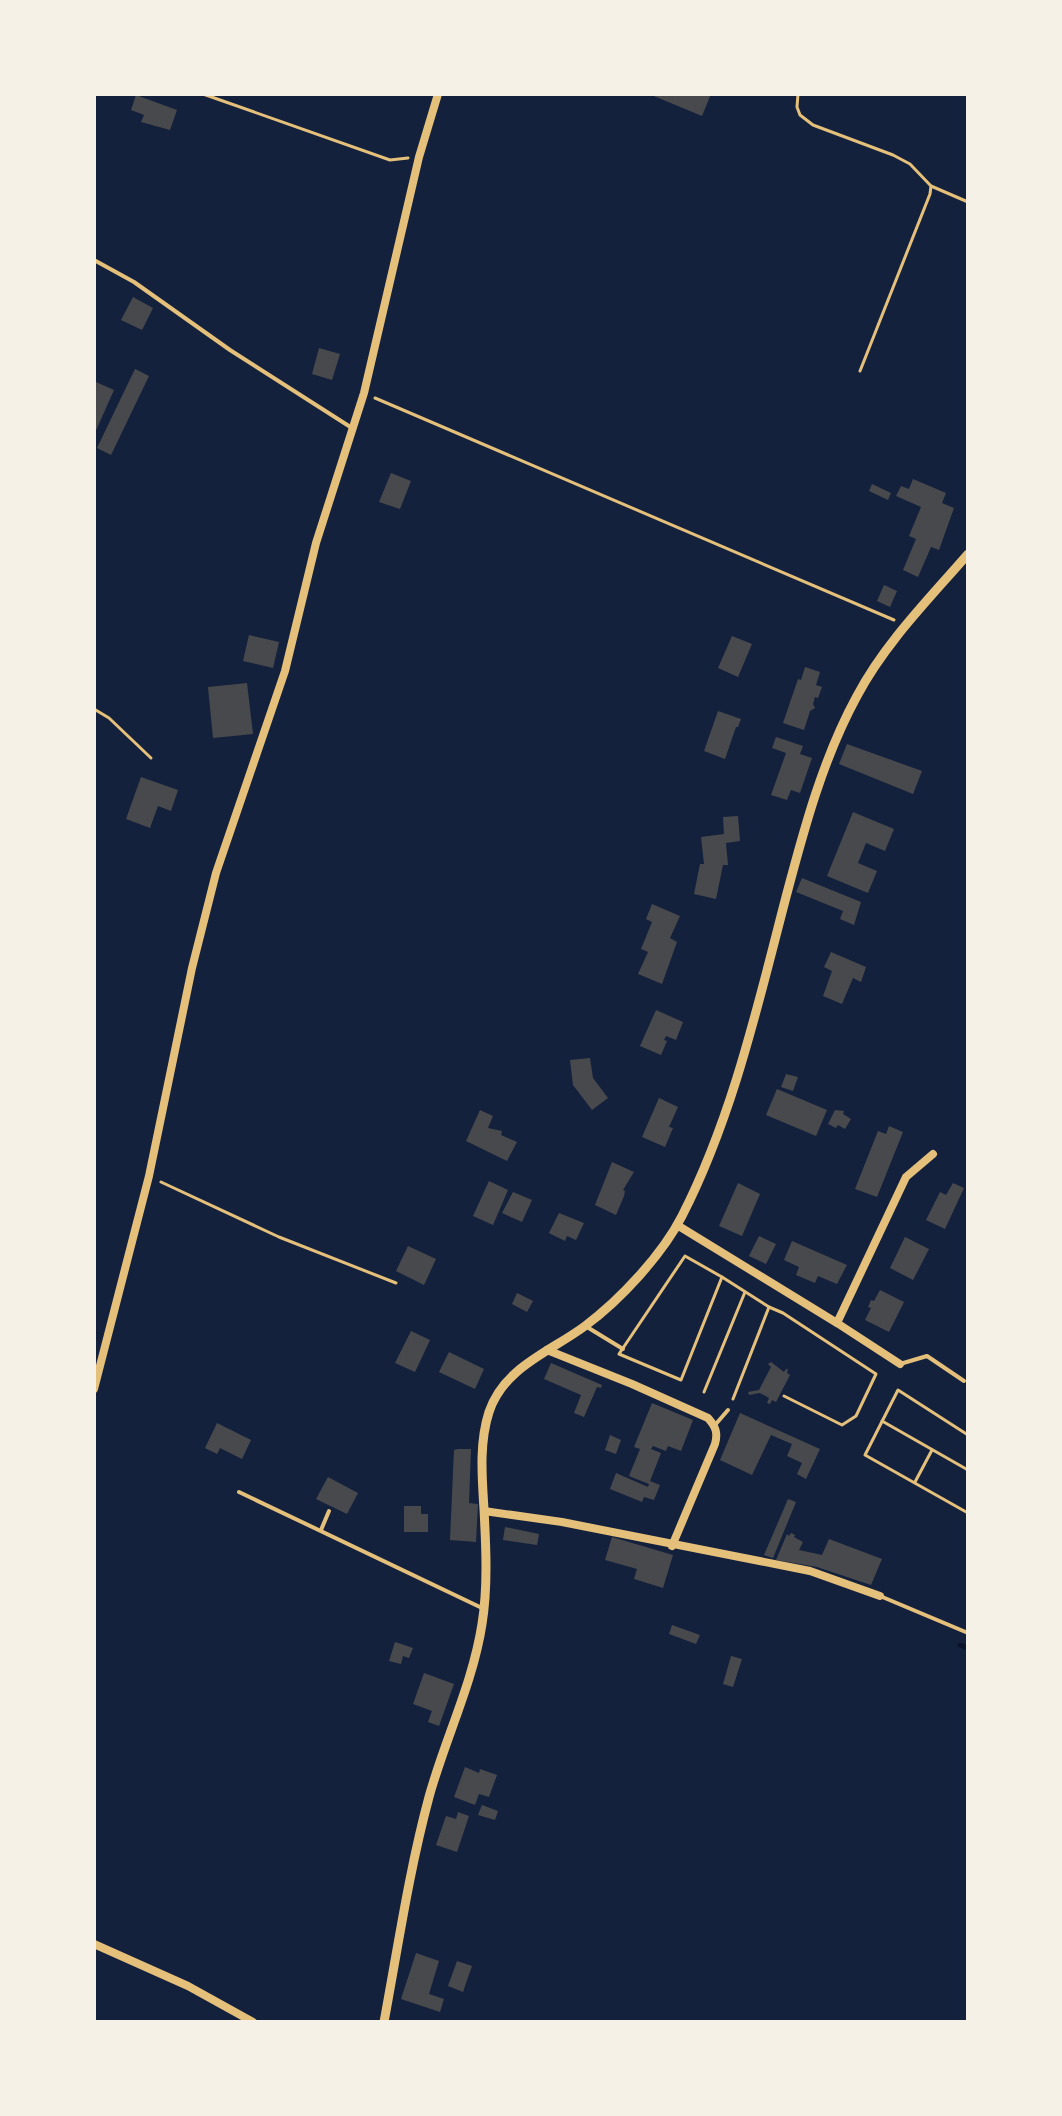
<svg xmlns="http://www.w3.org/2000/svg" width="1062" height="2116" font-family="'Noto Serif',serif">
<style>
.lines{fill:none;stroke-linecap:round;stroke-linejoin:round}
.stream{stroke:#0b132b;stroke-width:5}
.building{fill:#48494c}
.path{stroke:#e5c07b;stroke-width:3}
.service{stroke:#e5c07b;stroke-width:4}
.minor{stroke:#e5c07b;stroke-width:8}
.tertiary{stroke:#e5c07b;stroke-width:9}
</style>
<rect width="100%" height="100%" fill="#14213d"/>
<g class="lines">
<polyline class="stream" points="960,1645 968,1648"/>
</g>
<g class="building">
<polygon points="649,94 711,94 702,116"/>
<polygon points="136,95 177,110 170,130 141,122 144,115 131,110"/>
<polygon points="133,297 153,308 142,330 121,320"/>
<polygon points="319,348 340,354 332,380 312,374"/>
<polygon points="135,369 149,376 111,455 97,448"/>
<polygon points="96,382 114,390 94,435 94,386"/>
<polygon points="391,473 411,481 400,509 379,502"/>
<polygon points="913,479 946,493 942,503 954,508 939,550 931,547 918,577 903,570 916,539 909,536 921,507 896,496 901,486 909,489"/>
<polygon points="872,484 891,493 888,500 869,491"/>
<polygon points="884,585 897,591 890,607 877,601"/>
<polygon points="249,635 279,642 273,668 243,661"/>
<polygon points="732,636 752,644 738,677 718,668"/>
<polygon points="805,667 820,672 816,685 822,687 818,698 815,697 813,704 815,708 810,711 804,730 783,723 798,679 801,680"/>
<polygon points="247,683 253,734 213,738 208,687"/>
<polygon points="718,711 741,719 738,727 736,727 725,759 704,751"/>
<polygon points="776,737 803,746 800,754 812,758 800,793 791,790 787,800 771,795 786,753 772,748"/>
<polygon points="847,744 922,771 913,794 839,764"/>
<polygon points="141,777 178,790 171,811 158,806 150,828 126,819"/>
<polygon points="853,812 894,829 885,851 866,843 858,863 877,871 868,893 827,876"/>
<polygon points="738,816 740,841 726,843 728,865 723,865 716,899 694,894 700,864 704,864 701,837 724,834 723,817"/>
<polygon points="802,878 861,902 854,925 840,919 843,911 796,892"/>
<polygon points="652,904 680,916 670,938 677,942 662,984 638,974 648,952 641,949 652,922 646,919"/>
<polygon points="831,952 866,967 861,982 853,978 842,1004 823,996 832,971 824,967"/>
<polygon points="656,1010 683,1022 676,1040 666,1036 664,1040 667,1041 661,1055 640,1046"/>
<polygon points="590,1058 593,1078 608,1098 592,1110 573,1085 570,1060"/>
<polygon points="786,1074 798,1077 793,1091 781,1087"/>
<polygon points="777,1089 827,1110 816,1136 766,1115"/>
<polygon points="659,1098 678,1107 669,1127 673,1128 665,1147 642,1137"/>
<polygon points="480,1110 493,1116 488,1128 502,1131 501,1135 517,1142 507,1161 466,1141"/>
<polygon points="835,1110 844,1111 843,1114 851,1119 845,1129 838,1125 836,1128 828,1124"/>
<polygon points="889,1126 903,1132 877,1197 855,1189 878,1131 886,1134"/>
<polygon points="612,1162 634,1172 623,1190 625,1191 624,1196 616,1215 595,1205"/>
<polygon points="489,1181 508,1190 493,1225 473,1216"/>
<polygon points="738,1183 760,1194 742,1236 719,1226"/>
<polygon points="953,1183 964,1188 945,1229 926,1220 940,1192 946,1195"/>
<polygon points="513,1192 532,1200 522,1222 502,1213"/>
<polygon points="559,1213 584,1223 576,1240 567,1236 565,1241 549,1233"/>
<polygon points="759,1236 776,1244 766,1264 749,1256"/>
<polygon points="905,1237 929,1249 913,1280 890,1268"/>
<polygon points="792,1241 847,1265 837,1284 818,1276 815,1283 796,1275 799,1267 784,1260"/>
<polygon points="408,1246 436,1259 424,1285 396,1271"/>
<polygon points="880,1290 904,1302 889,1332 865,1320 871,1308 868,1307 871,1300 874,1301"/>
<polygon points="517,1293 533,1301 527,1312 512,1304"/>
<polygon points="411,1331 430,1340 415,1372 395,1363"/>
<polygon points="449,1352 484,1369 475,1389 439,1372"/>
<polygon points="771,1362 784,1372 786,1369 788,1369 787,1373 790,1375 776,1402 772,1400 770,1404 767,1403 769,1398 760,1393 749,1395 748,1392 759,1390 771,1367 768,1364"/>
<polygon points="551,1363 602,1385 601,1388 597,1387 584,1417 574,1413 581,1395 544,1379"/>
<polygon points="652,1403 693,1420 681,1451 668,1446 666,1451 653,1446 651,1449 661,1453 650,1481 660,1485 654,1500 644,1497 642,1502 610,1489 616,1473 648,1487 649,1484 629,1476 640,1449 634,1447"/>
<polygon points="740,1413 820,1449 806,1479 797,1474 802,1463 787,1456 792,1444 771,1435 752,1475 720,1460"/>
<polygon points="217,1423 251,1440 242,1459 220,1448 217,1454 205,1448"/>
<polygon points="610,1435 621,1440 616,1454 605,1450"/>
<polygon points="458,1449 471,1449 469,1503 478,1504 476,1542 450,1540 454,1450"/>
<polygon points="328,1477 358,1493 347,1514 316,1499"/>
<polygon points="788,1499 796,1502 773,1558 764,1555"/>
<polygon points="404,1506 421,1506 421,1514 428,1514 428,1532 404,1532"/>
<polygon points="505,1527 539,1534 537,1545 503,1540"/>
<polygon points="791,1533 795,1535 794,1537 803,1542 799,1550 822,1555 829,1539 882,1559 871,1585 817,1567 776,1560 787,1534 789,1536"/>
<polygon points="612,1537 673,1555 663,1588 634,1579 637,1569 605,1560"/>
<polygon points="672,1625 700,1635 696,1644 669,1634"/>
<polygon points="395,1642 413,1648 409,1658 403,1656 401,1664 389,1661"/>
<polygon points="731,1656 742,1659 733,1687 723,1684"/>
<polygon points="424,1673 454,1684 439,1726 428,1722 432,1711 413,1704"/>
<polygon points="465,1767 479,1773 480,1769 497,1775 489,1797 479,1794 475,1805 454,1797"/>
<polygon points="482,1805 498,1811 495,1820 478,1815"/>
<polygon points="458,1812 469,1816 457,1852 436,1845 446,1816 456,1819"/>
<polygon points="416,1953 439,1961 429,1994 444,1999 440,2012 401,1999"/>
<polygon points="457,1961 472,1966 463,1992 448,1986"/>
</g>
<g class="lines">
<g class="path">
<polyline points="203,94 390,160 408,158"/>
<polyline points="798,94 797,107 800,115 813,125 893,155 910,164 931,186 968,202"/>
<polyline points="860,371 930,194 931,186"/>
<polyline points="375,398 894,620"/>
<polyline points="94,709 109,718 151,758"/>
<polyline points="161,1182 279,1237 396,1283"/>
<polygon points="685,1256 722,1277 681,1380 619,1354"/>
<polyline points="722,1277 769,1307 733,1399"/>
<polyline points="769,1307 783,1313 876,1374 856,1416 842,1425 784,1396"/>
<polyline points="704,1392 745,1292"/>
<polyline points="882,1421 968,1470"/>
<polyline points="968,1435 898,1390 865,1455 968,1513"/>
<polyline points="915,1482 932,1450"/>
</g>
<g class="service">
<polyline points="94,260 134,282 230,350 352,428"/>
<polyline points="587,1327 623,1349"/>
<polyline points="900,1364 927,1356 964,1381"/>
<polyline points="715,1425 728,1410"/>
<polyline points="239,1492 482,1608"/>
<polyline points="321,1530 329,1511"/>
<polyline points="880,1596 968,1633"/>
</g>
<g class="minor">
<polyline points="677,1225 837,1323 906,1177 933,1154"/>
<polyline points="837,1323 900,1364"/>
<path d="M547 1350 632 1384 708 1418C716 1427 718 1433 715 1444L672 1546"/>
<polyline points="94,1389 149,1176 192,968 216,873 285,671 316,543 364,393 419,157 438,94"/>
<polyline points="484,1511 562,1522 810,1571 880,1596"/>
<polyline points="94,1944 188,1986 253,2022"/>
</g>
<path class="tertiary" d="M384 2022C398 1947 409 1871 429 1797 445 1739 473 1683 482 1624 488 1587 486 1547 484 1509 482 1477 479 1443 489 1412 504 1367 550 1352 585 1326 620 1300 662 1255 682 1216 733 1116 758 1004 786 897 804 829 823 758 857 696 885 643 929 599 968 554"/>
</g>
<rect width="1062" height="2116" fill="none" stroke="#f6f1e7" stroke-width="192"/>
</svg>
